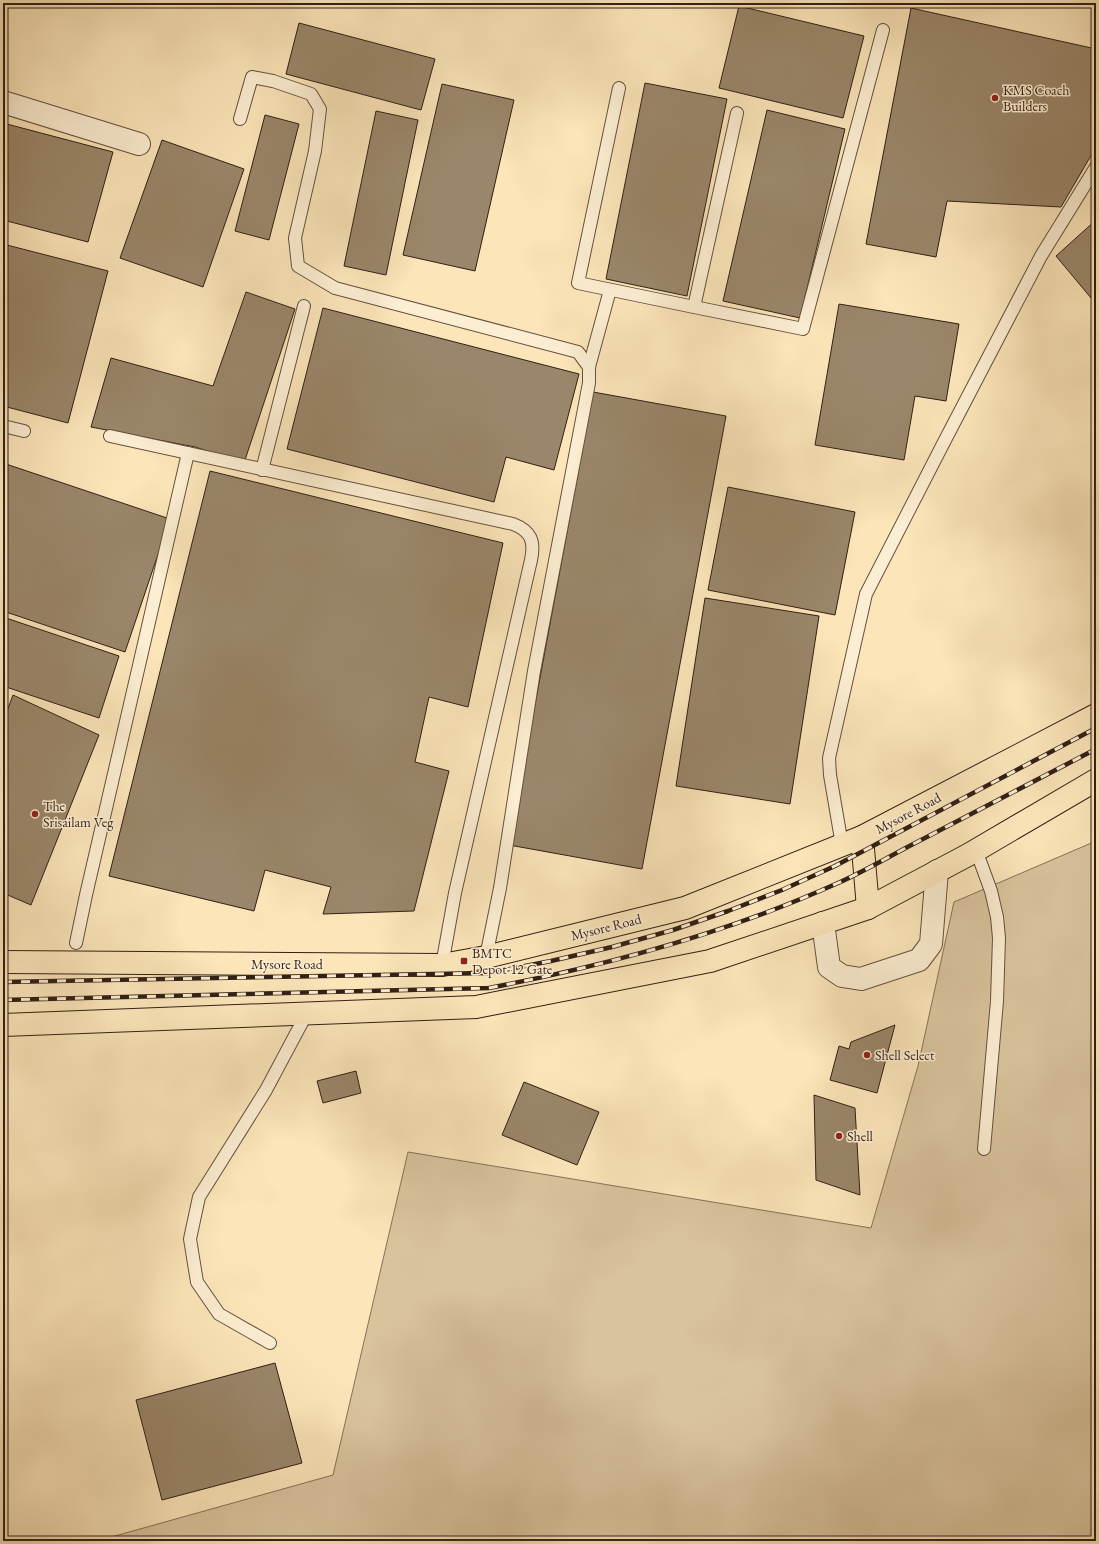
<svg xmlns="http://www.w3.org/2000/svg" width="1099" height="1544" font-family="'EB Garamond',serif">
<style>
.green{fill:#d9c39d;stroke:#857159}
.building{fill:#9a866a;stroke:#311f15}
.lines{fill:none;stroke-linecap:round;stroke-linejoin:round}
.service-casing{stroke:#64503e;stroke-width:14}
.minor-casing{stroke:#64503e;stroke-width:24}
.trunk-casing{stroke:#311f15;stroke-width:24}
.service{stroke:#fceed2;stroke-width:12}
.minor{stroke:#fceed2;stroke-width:22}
.trunk{stroke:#fbe5b9;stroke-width:22}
.rail-casing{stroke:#311f15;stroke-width:4.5}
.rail{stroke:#fceed2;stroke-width:3;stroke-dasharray:9;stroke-linecap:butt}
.poi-dot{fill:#8f2418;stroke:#fceed2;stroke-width:1.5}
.labels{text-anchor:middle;stroke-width:3;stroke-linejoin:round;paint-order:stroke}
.poi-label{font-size:14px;fill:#311f15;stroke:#fceed2;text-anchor:start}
.street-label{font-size:14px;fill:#311f15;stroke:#fceed2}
</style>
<rect width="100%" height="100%" fill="#fbe5b9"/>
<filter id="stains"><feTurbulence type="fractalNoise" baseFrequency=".005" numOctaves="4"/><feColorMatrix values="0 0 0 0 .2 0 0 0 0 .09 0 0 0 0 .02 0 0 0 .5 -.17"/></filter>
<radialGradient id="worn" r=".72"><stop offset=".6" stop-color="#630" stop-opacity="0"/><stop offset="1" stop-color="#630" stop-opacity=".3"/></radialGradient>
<polygon class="green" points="1096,841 1096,1541 97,1541 333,1475 408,1152 871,1228 918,1066 954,902"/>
<g class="building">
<polygon points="739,6 864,36 843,118 719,88"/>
<polygon points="911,8 1096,49 1096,147 1061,207 947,201 936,257 866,244"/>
<polygon points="299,23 435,59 421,110 286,74"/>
<polygon points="645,83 727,99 687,296 606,279"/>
<polygon points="442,84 514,100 475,271 403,255"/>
<polygon points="767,110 845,129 800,318 723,301"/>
<polygon points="376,111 418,120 386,275 344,266"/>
<polygon points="265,115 299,124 269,240 235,231"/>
<polygon points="3,123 113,152 88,242 3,220"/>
<polygon points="162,140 244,169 203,287 120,258"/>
<polygon points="1096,220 1096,304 1056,256"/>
<polygon points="3,244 108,271 68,423 3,406"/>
<polygon points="246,292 295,309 244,463 195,447 91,427 111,358 213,386"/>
<polygon points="839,304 959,324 946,401 915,396 904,460 815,445"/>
<polygon points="323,308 579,374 554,470 506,457 494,502 287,449"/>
<polygon points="593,392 726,416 642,869 509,845"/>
<polygon points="3,463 170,519 125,652 3,611"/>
<polygon points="210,471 503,543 468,707 429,697 415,762 449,771 414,911 323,914 331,887 265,870 254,911 109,876"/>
<polygon points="728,487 855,512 835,615 708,590"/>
<polygon points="705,598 819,616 790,804 676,786"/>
<polygon points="3,617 119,656 99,718 3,686"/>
<polygon points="13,695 99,735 31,905 3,893 3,722"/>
<polygon points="895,1025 877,1093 830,1080 839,1046 849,1049 851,1042"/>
<polygon points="356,1071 361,1093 323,1103 317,1081"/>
<polygon points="524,1082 599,1112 577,1165 502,1135"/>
<polygon points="814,1095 855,1108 860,1195 816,1180"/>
<polygon points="275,1363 302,1463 162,1500 136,1400"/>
</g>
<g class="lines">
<defs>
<g id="service">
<polyline points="619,88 578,283 694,307"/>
<polyline points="737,113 694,307 803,329 883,30"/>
<polyline points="240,119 252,77 273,81 311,94 320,109 315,151 295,238 298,266 335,288 578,352 589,367 589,383 534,671 500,888 486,957"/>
<polyline points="589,367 610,290"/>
<polyline points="3,426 24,431"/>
<path d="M110 436 513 524C531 531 535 541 531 560L455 893 442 965"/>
<polyline points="262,470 304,306"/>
<polyline points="842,845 830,775 829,758 866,594 943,444 1041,256 1096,167"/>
<polyline points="976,850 991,891 997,917 999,938 997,1001 984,1149"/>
<polyline points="76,943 86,895 188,453"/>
<polyline points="270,1343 219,1314 197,1282 190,1239 199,1197 266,1090 307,1013"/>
</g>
<g id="minor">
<polyline points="3,102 139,144"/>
<polyline points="823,923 829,967 842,976 861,979 919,960 931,944 937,871"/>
</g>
<g id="trunk">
<polyline points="862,837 868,908"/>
<polyline points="3,962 442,965 486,957 685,908 862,837 1096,715"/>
<polyline points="3,1025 476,1007 710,961 868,908 968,855 1096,780"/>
</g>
</defs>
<use href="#service" class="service-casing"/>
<use href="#minor" class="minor-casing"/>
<use href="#trunk" class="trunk-casing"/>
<use href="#service" class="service"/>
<use href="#minor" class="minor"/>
<use href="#trunk" class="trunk"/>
<defs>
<g id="rail">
<polyline points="3,982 489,973 551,961 612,947 673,930 728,911 782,890 835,866 1096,728"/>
<path d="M3 1000 489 988C609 965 727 933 838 883 867 870 895 853 923 839 981 809 1038 779 1096 749"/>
</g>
</defs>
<use href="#rail" class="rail-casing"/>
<use href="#rail" class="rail"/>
</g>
<g class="poi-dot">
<circle cx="995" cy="98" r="4"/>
<circle cx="35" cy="814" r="4"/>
<rect x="460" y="957" width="8" height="8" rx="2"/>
<circle cx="867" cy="1055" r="4"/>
<circle cx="839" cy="1136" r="4"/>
</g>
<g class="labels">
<g class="poi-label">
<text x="1003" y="95">KMS Coach<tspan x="1003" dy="16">Builders</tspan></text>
<text x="43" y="811">The<tspan x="43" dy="16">Srisailam Veg</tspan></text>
<text x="472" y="958">BMTC<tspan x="472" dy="16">Depot-12 Gate</tspan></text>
<text x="875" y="1060">Shell Select</text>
<text x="847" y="1141">Shell</text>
</g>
<g class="street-label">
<text transform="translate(908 813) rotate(-28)" y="5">Mysore Road</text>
<text transform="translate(606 927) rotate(-14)" y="5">Mysore Road</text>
<text x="287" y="969">Mysore Road</text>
</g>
</g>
<rect width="1099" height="1544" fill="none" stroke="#fbe5b9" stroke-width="16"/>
<rect x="4" y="4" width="1091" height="1536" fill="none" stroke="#311f15" stroke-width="2"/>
<rect x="8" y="8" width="1083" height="1528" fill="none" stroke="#311f15"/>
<rect width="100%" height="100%" filter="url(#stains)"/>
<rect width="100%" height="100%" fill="url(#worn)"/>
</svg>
